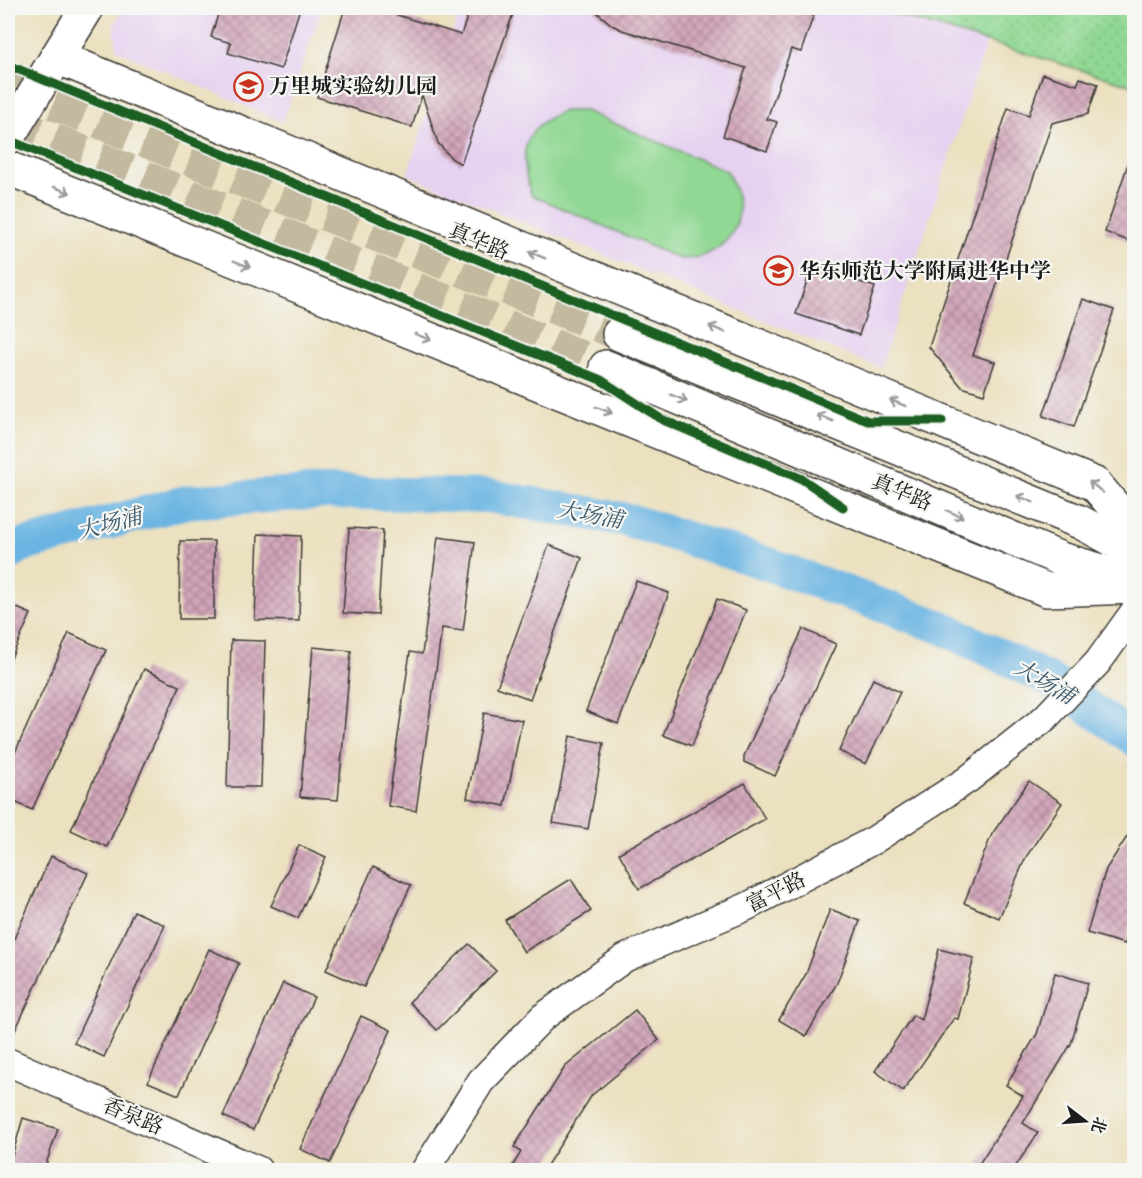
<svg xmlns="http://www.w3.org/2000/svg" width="1142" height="1178" font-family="Vollkorn,'Noto Serif SC',serif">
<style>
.built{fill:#e6d2f0}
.park{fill:url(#park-dots);stroke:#567a58;stroke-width:1.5}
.pitch{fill:#90d893;stroke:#567a58;stroke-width:1.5}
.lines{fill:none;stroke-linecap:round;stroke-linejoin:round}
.river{stroke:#69b4e2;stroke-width:34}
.building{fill:url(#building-cross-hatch)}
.major-tunnel{stroke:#c2b99e;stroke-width:33;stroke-dasharray:33 16;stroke-linecap:butt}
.minor-casing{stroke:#3b3934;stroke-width:30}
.major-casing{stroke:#3b3934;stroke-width:36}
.minor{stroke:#fff;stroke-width:27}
.major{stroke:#fff;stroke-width:33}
.cycleway-casing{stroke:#f6f6f2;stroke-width:13}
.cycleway{stroke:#1b5e20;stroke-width:9}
.oneway{stroke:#999}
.labels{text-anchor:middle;stroke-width:4.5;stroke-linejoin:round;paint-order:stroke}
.poi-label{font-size:21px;font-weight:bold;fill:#1c1c1c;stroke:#f6f6f2;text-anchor:start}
.street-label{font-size:21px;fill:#1c1c1c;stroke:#f6f6f2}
.water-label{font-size:22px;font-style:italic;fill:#3b596b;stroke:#f6f6f2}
</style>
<defs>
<pattern id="park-dots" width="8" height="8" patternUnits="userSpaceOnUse" patternTransform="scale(1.5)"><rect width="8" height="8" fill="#90d893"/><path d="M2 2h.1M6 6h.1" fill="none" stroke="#7cb97e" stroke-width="1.8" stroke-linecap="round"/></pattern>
<pattern id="building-cross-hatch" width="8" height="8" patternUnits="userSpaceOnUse" patternTransform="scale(1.5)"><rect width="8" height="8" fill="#d1a4b9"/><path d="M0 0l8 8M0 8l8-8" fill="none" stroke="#a98596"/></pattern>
</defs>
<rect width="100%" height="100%" fill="#f6f6f2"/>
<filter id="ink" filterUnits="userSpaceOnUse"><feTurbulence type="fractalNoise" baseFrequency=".0167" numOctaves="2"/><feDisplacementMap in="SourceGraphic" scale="12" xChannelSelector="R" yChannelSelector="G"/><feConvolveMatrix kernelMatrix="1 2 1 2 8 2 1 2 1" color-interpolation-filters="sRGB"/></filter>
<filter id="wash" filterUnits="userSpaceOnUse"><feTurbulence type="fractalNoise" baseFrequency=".008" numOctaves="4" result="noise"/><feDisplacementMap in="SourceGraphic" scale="24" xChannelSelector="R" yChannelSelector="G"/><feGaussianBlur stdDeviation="1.35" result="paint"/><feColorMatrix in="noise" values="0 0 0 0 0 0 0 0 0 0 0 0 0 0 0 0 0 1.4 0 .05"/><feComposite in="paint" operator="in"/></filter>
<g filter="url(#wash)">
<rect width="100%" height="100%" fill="#ebe0bf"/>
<g class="built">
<polygon points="124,8 322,8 283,122 117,50 114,25"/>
<polygon points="409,8 874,8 987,41 881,368 407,175 457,20"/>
</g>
<polygon class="park" points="874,8 1134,8 1134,86"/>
<path class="pitch" d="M564 111H585L727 171C731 180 737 191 738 202 743 236 711 261 680 259L531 195C519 154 520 128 564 111Z"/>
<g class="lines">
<polyline class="river" points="8,555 20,546 186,502 324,492 488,496 628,520 768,564 941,627 1048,679 1134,739"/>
</g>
<g id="blocks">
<g class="building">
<polygon points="220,8 300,8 281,69 228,53 231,43 211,37"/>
<polygon points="345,8 375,8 461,35 470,8 515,8 461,164 452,159 438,143 422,95 412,127 317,97"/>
<polygon points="592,8 816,8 801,52 791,49 767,119 777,122 767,151 723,136 746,68 622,30 612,25"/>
<polygon points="1043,74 1077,85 1080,78 1098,84 1088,114 1052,123 973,355 995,362 984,394 962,387 929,347 1008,108 1029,115"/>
<polygon points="1132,152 1134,153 1134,243 1105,232"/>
<polygon points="812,266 875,287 859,335 796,314"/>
<polygon points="1083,299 1114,310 1074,427 1043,416"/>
<polygon points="349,528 383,530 378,615 343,613"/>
<polygon points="258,534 301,536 299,621 255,620"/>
<polygon points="438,537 475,542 463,631 442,628 416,811 388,806 410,652 422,654"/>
<polygon points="180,541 214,541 214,619 179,619"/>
<polygon points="549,545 582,558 530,699 497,687"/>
<polygon points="636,581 669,593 618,724 586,711"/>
<polygon points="717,599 746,610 692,746 663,735"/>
<polygon points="8,604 31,614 8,665"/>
<polygon points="803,629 836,644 775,776 744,762 744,756"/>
<polygon points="69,633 106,650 32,810 8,799 8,768"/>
<polygon points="231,640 265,641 261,787 227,787"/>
<polygon points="313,647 351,651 338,800 300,797"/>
<polygon points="144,669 180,686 107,847 71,830"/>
<polygon points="873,679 900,692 866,764 839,751"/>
<polygon points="484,713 522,720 505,806 467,798"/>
<polygon points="570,736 604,743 588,829 553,823"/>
<polygon points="1029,781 1062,803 1026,857 999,918 964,903 992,834"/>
<polygon points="745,783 765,819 639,889 619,853"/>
<polygon points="1134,826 1134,911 1125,944 1087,933 1106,869"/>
<polygon points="299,845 326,857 298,918 271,906"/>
<polygon points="51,856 88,873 8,1046 8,952"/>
<polygon points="373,867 411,885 364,987 326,970"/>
<polygon points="571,879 591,911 524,952 505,920"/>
<polygon points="830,909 860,921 837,983 806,1036 779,1020 806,974"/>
<polygon points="134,911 165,925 104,1057 74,1043"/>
<polygon points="469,944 496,971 437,1030 409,1002"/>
<polygon points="209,949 239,963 179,1095 148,1082"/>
<polygon points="939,949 974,958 958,1019 954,1018 903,1091 875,1071 913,1015 921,1020"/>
<polygon points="1055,973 1088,983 1071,1044 1023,1123 1038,1133 1013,1170 975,1170 1023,1096 1006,1085 1037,1034"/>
<polygon points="283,983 314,997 253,1130 223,1116"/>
<polygon points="635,1010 659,1040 592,1095 544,1170 510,1170 521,1152 514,1147 565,1067"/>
<polygon points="361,1016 391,1030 330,1163 300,1149"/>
<polygon points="23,1118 58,1129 44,1170 8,1170"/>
</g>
</g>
</g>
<g filter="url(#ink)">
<use href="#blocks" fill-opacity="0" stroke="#3b3934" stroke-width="1.5"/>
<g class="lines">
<g class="major-tunnel">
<polyline points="8,85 619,334"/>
<polyline points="8,121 606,367"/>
</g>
<defs>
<g id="minor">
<polyline points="8,1062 258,1170"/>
<polyline points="425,1170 481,1081 543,1017 625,958 746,907 788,885 874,840 967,780 1045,718 1098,662 1134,612"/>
</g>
<g id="major">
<polyline points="57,57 1095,484 1134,530"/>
<polyline points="8,137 87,8"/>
<polyline points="8,168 1047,590 1134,587"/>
<polyline points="619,334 1080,522 1134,551"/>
<polyline points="606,367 1061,559 1126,578"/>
</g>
</defs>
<use href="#minor" class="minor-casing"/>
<use href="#major" class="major-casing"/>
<use href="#minor" class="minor"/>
<use href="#major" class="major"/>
<defs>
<g id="cycleway">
<polyline points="8,65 868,421 942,421"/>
<polyline points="8,140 601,380 661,419 802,479 843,507"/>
</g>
</defs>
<use href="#cycleway" class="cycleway-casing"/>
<use href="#cycleway" class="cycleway"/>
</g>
<defs><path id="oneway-shaft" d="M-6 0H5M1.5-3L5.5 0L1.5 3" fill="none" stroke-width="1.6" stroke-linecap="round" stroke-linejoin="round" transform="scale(1.5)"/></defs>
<g class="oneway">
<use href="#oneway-shaft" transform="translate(62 190) rotate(22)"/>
<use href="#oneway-shaft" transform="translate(537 255) rotate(-158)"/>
<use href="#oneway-shaft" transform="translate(242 264) rotate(22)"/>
<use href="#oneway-shaft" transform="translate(717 329) rotate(-158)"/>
<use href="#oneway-shaft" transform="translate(423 337) rotate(22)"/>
<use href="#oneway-shaft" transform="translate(679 398) rotate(23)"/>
<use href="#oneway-shaft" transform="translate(898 403) rotate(-158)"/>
<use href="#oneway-shaft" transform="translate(604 410) rotate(22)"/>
<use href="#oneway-shaft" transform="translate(825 418) rotate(-158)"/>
<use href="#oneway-shaft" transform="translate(1096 487) rotate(-141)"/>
<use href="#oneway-shaft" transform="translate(1025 499) rotate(-158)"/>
<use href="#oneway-shaft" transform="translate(955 514) rotate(23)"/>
</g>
</g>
<defs>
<symbol id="school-ring" viewBox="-11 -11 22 22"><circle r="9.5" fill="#f6f6f2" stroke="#c8321e" stroke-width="1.5"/><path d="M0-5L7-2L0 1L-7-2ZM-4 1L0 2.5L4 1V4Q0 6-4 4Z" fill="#c8321e"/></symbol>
</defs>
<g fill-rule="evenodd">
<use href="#school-ring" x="232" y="70" width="33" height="33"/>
<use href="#school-ring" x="762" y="254" width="33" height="33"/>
</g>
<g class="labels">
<g class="poi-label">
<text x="269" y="93">万里城实验幼儿园</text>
<text x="799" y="278">华东师范大学附属进华中学</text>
</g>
<g class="street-label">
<text transform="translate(479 241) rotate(23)" y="7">真华路</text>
<text transform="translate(902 492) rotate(23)" y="7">真华路</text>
<text transform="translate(776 892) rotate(-27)" y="7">富平路</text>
<text transform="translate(133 1116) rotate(23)" y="7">香泉路</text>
</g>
<g class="water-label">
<text transform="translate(590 514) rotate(10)" y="8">大场浦</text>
<text transform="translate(109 523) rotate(-15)" y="8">大场浦</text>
<text transform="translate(1045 681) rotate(30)" y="8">大场浦</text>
</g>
</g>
<rect width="1142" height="1178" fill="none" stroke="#f6f6f2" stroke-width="30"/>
<g transform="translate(1085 1121) rotate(107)" stroke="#f6f6f2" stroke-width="4.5" paint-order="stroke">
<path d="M0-4.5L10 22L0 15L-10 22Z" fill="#1c1c1c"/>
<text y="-9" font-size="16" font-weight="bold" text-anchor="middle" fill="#1c1c1c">北</text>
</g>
</svg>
